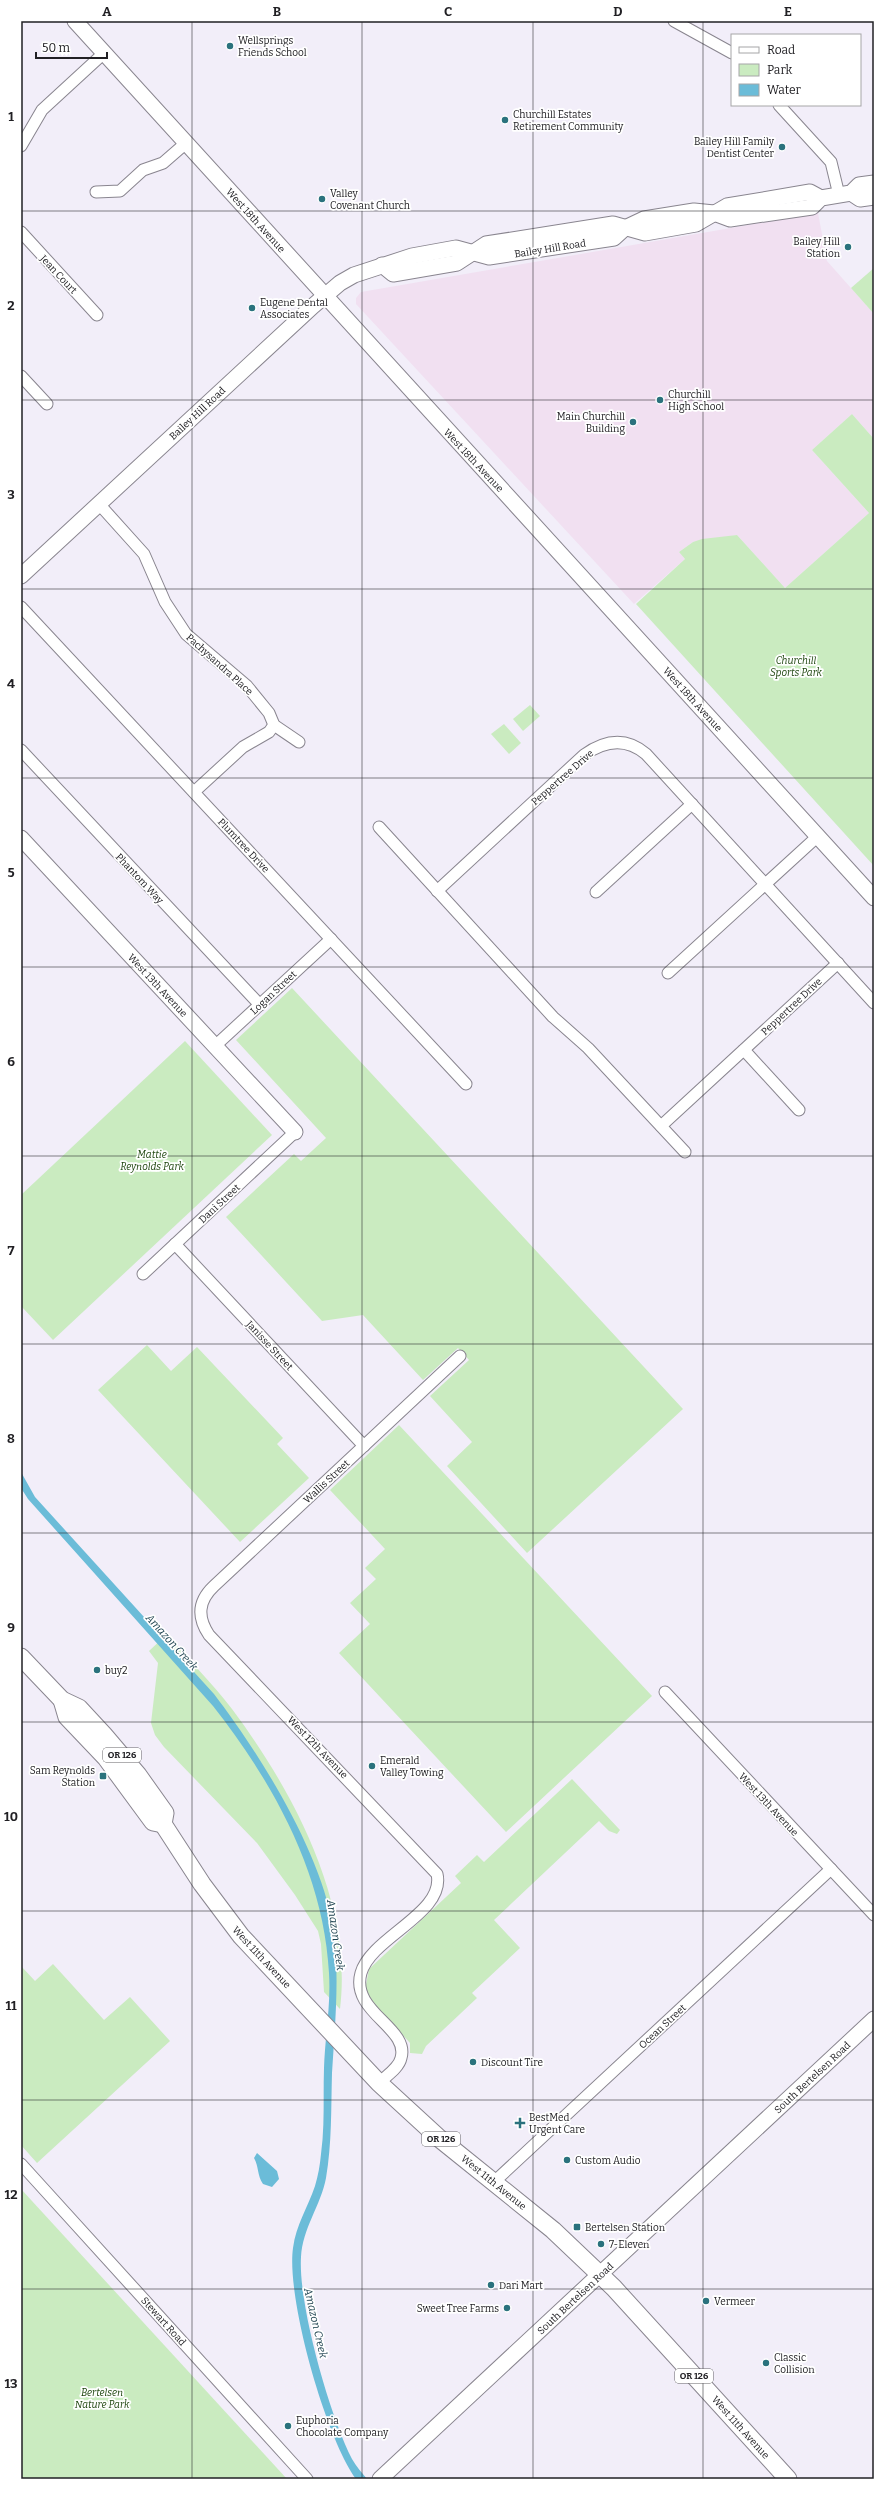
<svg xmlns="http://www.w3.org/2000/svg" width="895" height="2500" font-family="Bitter,serif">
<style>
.education{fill:#f1e0f1}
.green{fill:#caebc0}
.water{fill:#6bbcd8}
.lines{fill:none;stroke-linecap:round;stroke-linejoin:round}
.street-casing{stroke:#89858f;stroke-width:13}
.secondary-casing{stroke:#89858f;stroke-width:17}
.primary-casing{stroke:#89858f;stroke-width:19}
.street{stroke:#fff;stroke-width:11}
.secondary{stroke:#fff;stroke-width:15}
.primary{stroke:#fff;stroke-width:17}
.grid{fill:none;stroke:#212024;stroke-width:1;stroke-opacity:0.55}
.poi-dot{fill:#2a727d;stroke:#fff;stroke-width:1.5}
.labels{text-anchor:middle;stroke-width:3.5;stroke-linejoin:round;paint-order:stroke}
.shield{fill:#fff;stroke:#646366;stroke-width:1}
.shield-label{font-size:9px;font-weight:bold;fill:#212024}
.poi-label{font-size:10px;fill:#212024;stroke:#fff;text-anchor:start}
.street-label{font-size:10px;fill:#212024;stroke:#fff}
.park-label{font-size:10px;font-style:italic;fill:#1b430b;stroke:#fff}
.water-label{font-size:11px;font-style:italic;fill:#1c414e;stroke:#fff}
.neatline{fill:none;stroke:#212024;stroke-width:1.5}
.grid-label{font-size:13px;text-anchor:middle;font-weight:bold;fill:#212024}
</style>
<rect width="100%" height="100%" fill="#f2eef9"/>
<polygon class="education" points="818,213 827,261 874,314 874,439 852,414 812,450 869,513 785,588 737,535 693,542 679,552 685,559 634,604 356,304 356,298 361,292"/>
<g class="green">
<polygon points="874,268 874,314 851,288"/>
<polygon points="852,414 874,439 874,866 636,604 685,559 679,552 693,542 702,539 737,535 785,588 869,513 812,450"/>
<polygon points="530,705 540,716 523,731 513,719"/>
<polygon points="504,724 521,743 509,754 491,734"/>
<polygon points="292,988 683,1409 527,1553 447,1466 472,1442 430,1396 469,1360 458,1348 423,1380 363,1315 322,1321 226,1217 294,1154 301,1161 326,1138 236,1040"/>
<polygon points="185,1041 272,1135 53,1340 21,1306 21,1195"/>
<polygon points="147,1345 171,1371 197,1347 283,1438 277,1444 309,1478 240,1542 98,1390"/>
<polygon points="399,1425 652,1696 506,1832 339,1653 370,1624 350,1603 376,1579 365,1568 385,1549 330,1490"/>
<path d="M167 1634C188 1659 212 1683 232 1709 294 1792 353 1903 340 2009L324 1992 321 1944 318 1931 295 1895 257 1843 164 1747 155 1735 151 1723 158 1663 149 1651Z"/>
<polygon points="572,1779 620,1830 617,1834 609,1831 599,1821 494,1920 520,1948 472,1993 477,1998 426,2046 422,2054 410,2053 410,2043 368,1997 365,1990 369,1969 461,1883 455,1876 477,1855 484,1862"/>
<polygon points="53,1964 104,2020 130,1997 170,2041 37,2163 21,2145 21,1966 35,1981"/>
<polygon points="21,2189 287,2479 21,2479"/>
</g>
<g class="water">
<path d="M21 1472 35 1497 214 1694C260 1754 321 1852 333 1927 340 1975 335 2024 332 2073 331 2108 332 2143 326 2178 321 2205 302 2229 301 2257 298 2305 330 2416 352 2459 356 2466 362 2473 367 2479H356C326 2438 286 2298 293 2248 296 2225 308 2207 315 2186 318 2176 320 2165 321 2154 325 2125 323 2096 324 2068 325 2036 331 2005 329 1973 324 1874 273 1782 213 1706L28 1499 21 1488Z"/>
<path d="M257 2153 277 2171 279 2179 272 2187 263 2184C257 2175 259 2167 254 2158Z"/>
</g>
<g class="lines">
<defs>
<g id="street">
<polyline points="674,21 732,53"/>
<polyline points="779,105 831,162 839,195"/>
<polyline points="21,146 42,110 104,53"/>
<polyline points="96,192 120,191 143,170 163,163 186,143"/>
<polyline points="21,232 97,315"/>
<polyline points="21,376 47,404"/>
<polyline points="99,504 144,554 165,602 186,634 247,686 269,713 274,725 299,742"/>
<polyline points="21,607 466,1084"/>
<polyline points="21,750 260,1005"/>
<polyline points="194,792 243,747 269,732 274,725"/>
<polyline points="379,827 553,1017 588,1048 685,1152"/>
<path d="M437 891 584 755C605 740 626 737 646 754L874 1003"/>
<polyline points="596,892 692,804"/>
<polyline points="668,973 818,836"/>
<polyline points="215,1046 331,939"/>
<polyline points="744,1050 799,1110"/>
<polyline points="661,1126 838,963"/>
<polyline points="175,1244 364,1446"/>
<polyline points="143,1274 295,1132"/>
<polyline points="665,1692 874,1915"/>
<path d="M379 2083C386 2076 399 2068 401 2058 410 2028 350 2012 361 1973 371 1937 446 1913 437 1874L209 1635C197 1617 198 1601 214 1586L460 1356"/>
<polyline points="21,2164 307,2479"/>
<polyline points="494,2182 831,1869"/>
</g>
<g id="secondary">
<polyline points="75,21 874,898"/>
<polyline points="851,193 860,199 874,197"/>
<polyline points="382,265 393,274 457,263 486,244 613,224 645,233 696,224 727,206 810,192 821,198"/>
<polyline points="21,576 313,306 340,283 354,275 412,256 456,248 489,257 614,238 625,228 644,219 694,211 714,213 730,219 812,207 821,198 851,193 859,185 874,183"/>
<polyline points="21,838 295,1132"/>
<polyline points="380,2479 874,2019"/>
</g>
<g id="primary">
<polyline points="21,1657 62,1700 79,1708 104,1735 138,1775 165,1813 163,1824 202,1884 241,1936 379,2083 440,2139 553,2230 614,2288 788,2479"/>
<polyline points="62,1700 67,1717 106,1758 153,1822 163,1824"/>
</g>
</defs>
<use href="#street" class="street-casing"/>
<use href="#secondary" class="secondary-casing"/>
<use href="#primary" class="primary-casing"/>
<use href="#street" class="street"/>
<use href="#secondary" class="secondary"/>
<use href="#primary" class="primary"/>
</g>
<path class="grid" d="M192 21V2479M362 21V2479M533 21V2479M703 21V2479M21 211H874M21 400H874M21 589H874M21 778H874M21 967H874M21 1156H874M21 1344H874M21 1533H874M21 1722H874M21 1911H874M21 2100H874M21 2289H874"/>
<g class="poi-dot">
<circle cx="230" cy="46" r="4"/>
<circle cx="505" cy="120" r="4"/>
<circle cx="782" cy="147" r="4"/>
<circle cx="322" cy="199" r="4"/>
<circle cx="848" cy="247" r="4"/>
<circle cx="252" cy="308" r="4"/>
<circle cx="660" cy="400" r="4"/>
<circle cx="633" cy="422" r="4"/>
<circle cx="97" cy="1670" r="4"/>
<circle cx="372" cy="1766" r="4"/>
<rect x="99" y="1772" width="8" height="8" rx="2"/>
<circle cx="473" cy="2062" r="4"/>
<path d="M518 2117h4v4h4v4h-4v4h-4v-4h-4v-4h4z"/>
<circle cx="567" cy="2160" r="4"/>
<rect x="573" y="2223" width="8" height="8" rx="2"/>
<circle cx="601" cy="2244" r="4"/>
<circle cx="491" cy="2285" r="4"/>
<circle cx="706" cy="2301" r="4"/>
<circle cx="507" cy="2308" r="4"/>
<circle cx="766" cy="2363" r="4"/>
<circle cx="288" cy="2426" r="4"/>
</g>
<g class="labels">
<g class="shield">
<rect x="103" y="1748" width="38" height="14" rx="3"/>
<rect x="422" y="2132" width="38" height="14" rx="3"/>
<rect x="675" y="2369" width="38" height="14" rx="3"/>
</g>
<g class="shield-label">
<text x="122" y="1758">OR 126</text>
<text x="441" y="2142">OR 126</text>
<text x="694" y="2379">OR 126</text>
</g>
<g class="poi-label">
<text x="238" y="44">Wellsprings<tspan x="238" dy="12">Friends School</tspan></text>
<text x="513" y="118">Churchill Estates<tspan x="513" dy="12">Retirement Community</tspan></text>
<text x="774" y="145" text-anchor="end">Bailey Hill Family<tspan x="774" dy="12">Dentist Center</tspan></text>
<text x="330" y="197">Valley<tspan x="330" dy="12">Covenant Church</tspan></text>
<text x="840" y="245" text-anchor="end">Bailey Hill<tspan x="840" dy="12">Station</tspan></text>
<text x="260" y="306">Eugene Dental<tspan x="260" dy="12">Associates</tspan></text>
<text x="668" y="398">Churchill<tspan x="668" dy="12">High School</tspan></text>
<text x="625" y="420" text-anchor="end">Main Churchill<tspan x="625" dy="12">Building</tspan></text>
<text x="105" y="1674">buy2</text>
<text x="380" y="1764">Emerald<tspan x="380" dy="12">Valley Towing</tspan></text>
<text x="95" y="1774" text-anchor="end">Sam Reynolds<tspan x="95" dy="12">Station</tspan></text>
<text x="481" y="2066">Discount Tire</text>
<text x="529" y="2121">BestMed<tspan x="529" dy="12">Urgent Care</tspan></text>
<text x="575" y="2164">Custom Audio</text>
<text x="585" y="2231">Bertelsen Station</text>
<text x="609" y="2248">7-Eleven</text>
<text x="499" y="2289">Dari Mart</text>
<text x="714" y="2305">Vermeer</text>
<text x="499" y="2312" text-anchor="end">Sweet Tree Farms</text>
<text x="774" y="2361">Classic<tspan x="774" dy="12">Collision</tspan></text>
<text x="296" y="2424">Euphoria<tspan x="296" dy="12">Chocolate Company</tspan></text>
</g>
<g class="street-label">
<text transform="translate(256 220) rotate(48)" y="4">West 18th Avenue</text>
<text transform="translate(550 248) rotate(-9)" y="4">Bailey Hill Road</text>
<text transform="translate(59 274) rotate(47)" y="4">Jean Court</text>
<text transform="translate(197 413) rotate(-43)" y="4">Bailey Hill Road</text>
<text transform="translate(474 460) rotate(47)" y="4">West 18th Avenue</text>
<text transform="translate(220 664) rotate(42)" y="4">Pachysandra Place</text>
<text transform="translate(693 699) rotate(48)" y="4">West 18th Avenue</text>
<text transform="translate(562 777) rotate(-41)" y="4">Peppertree Drive</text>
<text transform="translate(244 845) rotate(47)" y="4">Plumtree Drive</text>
<text transform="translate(140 878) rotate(47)" y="4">Phantom Way</text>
<text transform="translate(158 985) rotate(47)" y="4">West 13th Avenue</text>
<text transform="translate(273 992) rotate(-43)" y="4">Logan Street</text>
<text transform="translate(791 1006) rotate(-43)" y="4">Peppertree Drive</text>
<text transform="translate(219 1203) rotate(-43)" y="4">Dani Street</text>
<text transform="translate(270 1345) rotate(47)" y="4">Janisse Street</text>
<text transform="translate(326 1481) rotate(-43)" y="4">Wallis Street</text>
<text transform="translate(318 1747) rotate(46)" y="4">West 12th Avenue</text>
<text transform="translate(769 1804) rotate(47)" y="4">West 13th Avenue</text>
<text transform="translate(262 1957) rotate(47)" y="4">West 11th Avenue</text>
<text transform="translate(662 2026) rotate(-43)" y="4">Ocean Street</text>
<text transform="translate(812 2077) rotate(-43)" y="4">South Bertelsen Road</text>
<text transform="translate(494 2182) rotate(39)" y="4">West 11th Avenue</text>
<text transform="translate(575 2298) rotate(-43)" y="4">South Bertelsen Road</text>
<text transform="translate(164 2321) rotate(48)" y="4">Stewart Road</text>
<text transform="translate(741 2427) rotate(48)" y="4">West 11th Avenue</text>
</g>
<g class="park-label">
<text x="796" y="664">Churchill<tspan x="796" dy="12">Sports Park</tspan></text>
<text x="152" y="1158">Mattie<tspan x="152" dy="12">Reynolds Park</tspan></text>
<text x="102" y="2396">Bertelsen<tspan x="102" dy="12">Nature Park</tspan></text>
</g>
<g class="water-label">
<text transform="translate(172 1642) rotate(48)" y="4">Amazon Creek</text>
<text transform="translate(336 1935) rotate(82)" y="4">Amazon Creek</text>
<text transform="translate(316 2323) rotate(77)" y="4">Amazon Creek</text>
</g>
</g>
<rect width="895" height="2500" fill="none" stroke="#ffffff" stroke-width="44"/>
<rect x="731" y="34" width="130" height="72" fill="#ffffff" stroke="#a6a6a7"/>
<rect x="739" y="47" width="20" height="6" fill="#ffffff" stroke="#a6a6a7"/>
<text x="767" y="54" font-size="12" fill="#212024">Road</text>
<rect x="739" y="64" width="20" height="12" fill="#caebc0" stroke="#a6a6a7"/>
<text x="767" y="74" font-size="12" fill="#212024">Park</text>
<rect x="739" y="84" width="20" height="12" fill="#6bbcd8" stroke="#a6a6a7"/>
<text x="767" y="94" font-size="12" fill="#212024">Water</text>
<path d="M36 52v6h71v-6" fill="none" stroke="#212024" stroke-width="2"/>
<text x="42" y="52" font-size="12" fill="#212024" stroke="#ffffff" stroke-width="3" paint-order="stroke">50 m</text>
<rect x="22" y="22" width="851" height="2456" class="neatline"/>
<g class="grid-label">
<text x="107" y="16">A</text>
<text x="277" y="16">B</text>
<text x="448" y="16">C</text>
<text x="618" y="16">D</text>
<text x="788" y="16">E</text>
<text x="11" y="121">1</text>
<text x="11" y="310">2</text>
<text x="11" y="499">3</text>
<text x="11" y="688">4</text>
<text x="11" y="877">5</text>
<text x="11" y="1066">6</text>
<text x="11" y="1255">7</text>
<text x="11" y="1443">8</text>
<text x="11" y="1632">9</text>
<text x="11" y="1821">10</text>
<text x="11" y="2010">11</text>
<text x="11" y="2199">12</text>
<text x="11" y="2388">13</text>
</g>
</svg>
